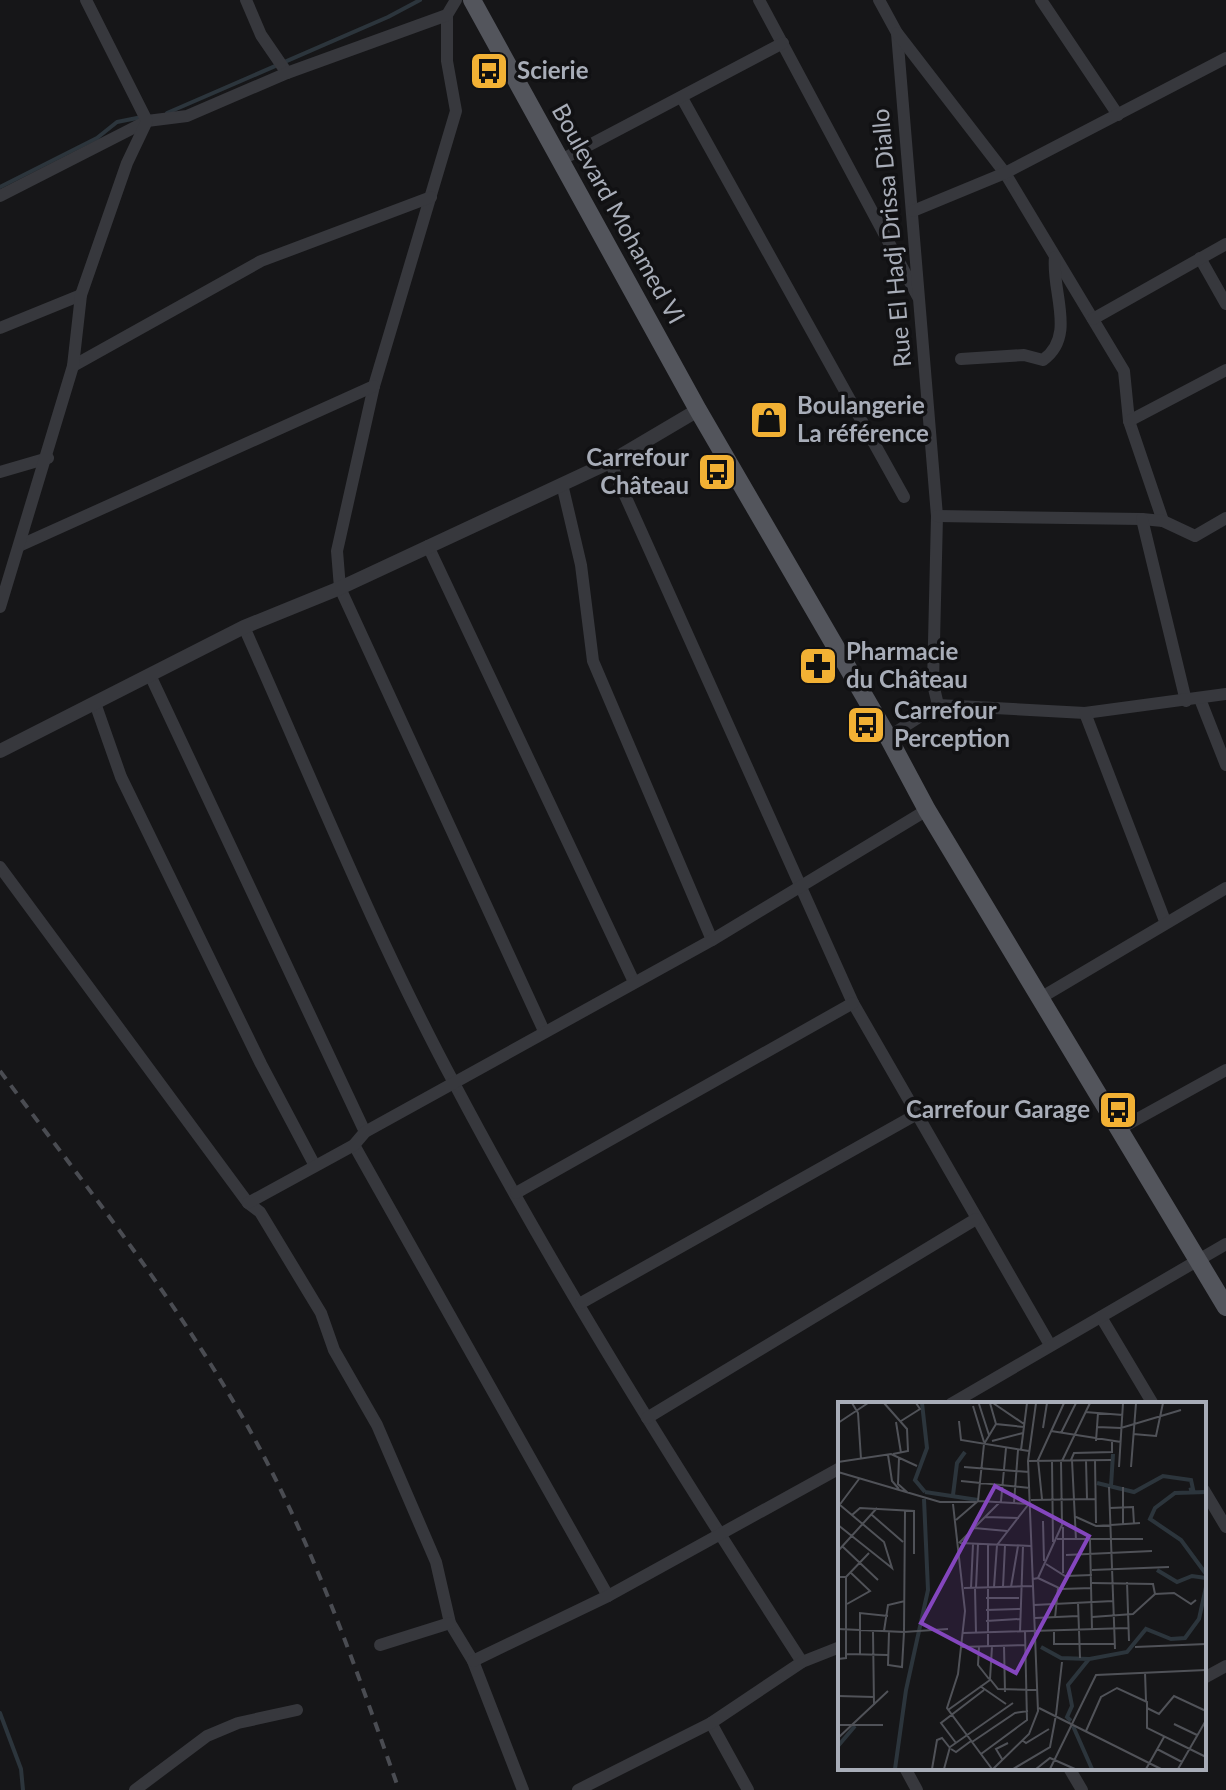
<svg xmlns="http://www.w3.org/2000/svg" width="1226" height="1790" font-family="Lato,sans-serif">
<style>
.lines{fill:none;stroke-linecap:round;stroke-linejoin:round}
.stream{stroke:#2c353c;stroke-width:4}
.minor{stroke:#37383d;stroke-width:12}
.tertiary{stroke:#37383d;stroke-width:14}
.primary{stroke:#53555c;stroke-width:18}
.rail{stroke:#4a4c52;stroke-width:4;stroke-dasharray:10 8;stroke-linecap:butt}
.labels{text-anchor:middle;stroke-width:7;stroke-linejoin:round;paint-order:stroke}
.poi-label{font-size:24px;font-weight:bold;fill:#a8adb8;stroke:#111113;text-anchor:start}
.street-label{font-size:24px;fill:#a8adb8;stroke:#111113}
.inset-river{fill:none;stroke:#2c353c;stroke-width:4}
.inset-road{fill:none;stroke:#505258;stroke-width:2}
.view{fill:#8446be;fill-opacity:0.15;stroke:#8446be;stroke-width:4}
.inset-edge{fill:none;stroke:#a8adb8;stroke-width:4}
</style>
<rect width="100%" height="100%" fill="#161618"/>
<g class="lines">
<g class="stream">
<polyline points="167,113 388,17 420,0"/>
<polyline points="0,187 97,138 117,122 142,117"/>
<polyline points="0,1713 21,1769 23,1790"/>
</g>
<g class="minor">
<polyline points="246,0 261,35 287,73"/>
<polyline points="759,0 918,297"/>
<polyline points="879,0 897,33 937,516 933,684 938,705 888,737"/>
<polyline points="1041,0 1118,115"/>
<polyline points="447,15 447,61 456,111 374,386 337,551 340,588 544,1031"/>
<polyline points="897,33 1005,173 1124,371 1129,421 1163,521"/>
<polyline points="682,98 904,497"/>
<polyline points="561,160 783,43"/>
<polyline points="0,196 147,121 187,116 287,73 447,15 456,0"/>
<polyline points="913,211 1005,173 1226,58"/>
<polyline points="1200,258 1226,304"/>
<polyline points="1093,319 1226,244"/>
<polyline points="0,328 81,295"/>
<path d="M961 359 1024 355 1043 360C1077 336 1051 291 1055 257"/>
<polyline points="73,366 261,261 431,197"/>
<polyline points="1129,421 1226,370"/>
<polyline points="610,462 853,1003 1050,1345"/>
<polyline points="0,472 48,458"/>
<polyline points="562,484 581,565 593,661 712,940"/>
<polyline points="937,516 1142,519 1163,521 1195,536 1226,518"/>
<polyline points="1142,519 1186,701"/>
<polyline points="21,545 374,386"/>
<polyline points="428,546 634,982"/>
<polyline points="0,607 73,366 81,295 127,163 147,121 86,0"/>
<path d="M244 627C312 779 375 936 454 1083 559 1282 680 1473 802 1662"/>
<polyline points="150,675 365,1132"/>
<polyline points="1200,699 1226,765"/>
<polyline points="95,703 121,777 261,1064 314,1164"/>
<polyline points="938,705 1085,713 1226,694"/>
<polyline points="1085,713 1165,921"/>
<polyline points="0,867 248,1203 260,1212 321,1313 334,1350 377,1425 436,1562 450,1623 473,1661 523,1790"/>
<polyline points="1042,997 1226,888"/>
<polyline points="1121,1128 1226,1070"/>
<polyline points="354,1145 608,1596"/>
<polyline points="516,1193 853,1003"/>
<polyline points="248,1203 354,1145 365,1132 712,940 927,810"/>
<polyline points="581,1303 917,1114"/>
<polyline points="1101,1317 1153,1404"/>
<polyline points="951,1404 1226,1244"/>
<polyline points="647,1418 976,1219"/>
<polyline points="1204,1490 1226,1527"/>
<polyline points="380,1645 450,1623"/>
<polyline points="473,1661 608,1596 840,1468"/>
<polyline points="1204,1678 1226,1666"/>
<polyline points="711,1723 748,1790"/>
<polyline points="905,1768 917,1790"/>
<polyline points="1069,1768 1082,1790"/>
<polyline points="135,1790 207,1736 238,1723 297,1710"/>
<polyline points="578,1790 711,1723 802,1662 840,1647"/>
</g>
<polyline class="tertiary" points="0,751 244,627 340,588 610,462 698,410"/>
<polyline class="primary" points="472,0 698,410 888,737 927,810 1226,1307"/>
<path class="rail" d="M0 1071C91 1193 188 1314 260 1449 318 1558 358 1674 399 1790"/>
</g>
<defs>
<symbol id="bus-square" viewBox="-11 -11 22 22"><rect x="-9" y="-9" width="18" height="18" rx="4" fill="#f2b134" stroke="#111113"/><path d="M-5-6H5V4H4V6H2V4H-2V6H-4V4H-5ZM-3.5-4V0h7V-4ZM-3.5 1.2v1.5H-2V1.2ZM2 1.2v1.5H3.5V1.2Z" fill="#111"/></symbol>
<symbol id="shop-square" viewBox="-11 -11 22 22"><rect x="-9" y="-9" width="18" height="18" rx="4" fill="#f2b134" stroke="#111113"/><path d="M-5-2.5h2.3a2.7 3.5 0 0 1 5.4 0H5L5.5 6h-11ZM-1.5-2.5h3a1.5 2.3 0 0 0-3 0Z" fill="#111"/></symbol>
<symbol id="pharmacy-square" viewBox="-11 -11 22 22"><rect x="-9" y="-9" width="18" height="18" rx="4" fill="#f2b134" stroke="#111113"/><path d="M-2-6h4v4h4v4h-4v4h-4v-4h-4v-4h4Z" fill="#111"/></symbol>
</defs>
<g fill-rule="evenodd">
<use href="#bus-square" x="467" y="49" width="44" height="44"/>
<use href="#shop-square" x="747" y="398" width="44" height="44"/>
<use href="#bus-square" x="695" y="450" width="44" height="44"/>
<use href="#pharmacy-square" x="796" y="644" width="44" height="44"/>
<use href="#bus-square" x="844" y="703" width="44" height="44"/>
<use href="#bus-square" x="1096" y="1088" width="44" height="44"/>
</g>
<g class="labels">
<g class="poi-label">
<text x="517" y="79">Scierie</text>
<text x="797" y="414">Boulangerie<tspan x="797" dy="28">La référence</tspan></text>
<text x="689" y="466" text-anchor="end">Carrefour<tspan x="689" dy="28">Château</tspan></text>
<text x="846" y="660">Pharmacie<tspan x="846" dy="28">du Château</tspan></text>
<text x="894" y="719">Carrefour<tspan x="894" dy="28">Perception</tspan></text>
<text x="1090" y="1118" text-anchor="end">Carrefour Garage</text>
</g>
<g class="street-label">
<text transform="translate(618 214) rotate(61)" y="8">Boulevard Mohamed VI</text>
<text transform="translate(892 238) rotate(-95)" y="8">Rue El Hadj Drissa Diallo</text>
</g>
</g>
<g transform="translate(838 1402)">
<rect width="368" height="368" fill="#161618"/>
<path class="inset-river" d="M84 1 89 46 77 78 87 90M259 81 296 90 325 74 353 78 355 87 351 88M273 84 275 52M87 90 140 98M368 90 337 91 317 106 312 117 343 138 368 172M115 93 119 61 127 50M319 168 339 180 354 174 368 176M203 245 223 256 251 257M233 319 229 315 234 304 230 283 251 257 289 250 308 227 333 237 347 236 361 217 368 185M235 324 254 367M0 344 17 324M57 367 68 288 90 188 86 97"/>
<path class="inset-road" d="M14 1 20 11 23 57M46 1 69 27 70 49 55 52M152 1 158 22 186 25M155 1 186 22M141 2 151 33M135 4 146 40M247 10 285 13M63 19 82 7 78 1M121 19 123 38 191 49M58 20 63 51M0 21 30 1M259 25 283 26 343 8M205 26 209 1M213 29 283 40M223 31 238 1M295 32 318 34 325 1M154 39 185 31M258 39 260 11M183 48 189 1M50 53 54 79 61 87M61 56 60 82 70 91M233 58 236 51 274 50V40M234 58 238 138M248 58 249 97M257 58 258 121M190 59 273 58M214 59 215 140M224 59 252 1M0 60 53 52 79 64M126 65 191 70M281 65 285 1M293 65 298 1M0 70 102 100H138M123 79 192 86M271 85 277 247M204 97 200 58 226 1M193 98 258 97M140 99 146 42 158 22M176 101 180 48M115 102 127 209 120 272 109 306 154 367M0 105 21 77M272 106 295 105 296 122M67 109 66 230 110 227M14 113 22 106 76 109V152M34 113 65 140M236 114 258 124 302 121M147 115 181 116M118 118 140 99 191 102M205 119 206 159M0 123 54 166 46 140 2 103M285 123V85M225 125V171M136 126 169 129M219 137H305M252 138 254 228M121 141 163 99 168 46M122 141 193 144M150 142V244M4 144 40 178M0 149 39 106M228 153 314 149M208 162 227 174 254 173M254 168 331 165M0 175H8L31 151M200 176 223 187 254 186M195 177 200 176 224 123 223 59M289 180 291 239M254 181 315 182 317 192M156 185 159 143 190 103M165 185 167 143M173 185 180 144M126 186 195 184M133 186 135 142M137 186 138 231M138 186 140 142M148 196H181M240 201 242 256M9 202 32 189 12 170M196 203 275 199M148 208 182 207M254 215 295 212 317 192 336 191 353 202 358 198M197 216 240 214M217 216 220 186M148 219 182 217M0 227 66 230 64 265 50 263 51 230M46 229 50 203 67 199M35 230 36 303M182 230 185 144M216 230V242H277M125 231 290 226M166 244 167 290M123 245 188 243M141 245 140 263 151 277M154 245 152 277 160 287 199 288M297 245 368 242M8 252 50 253M22 252V211L50 214M0 257 8 256V175M307 270 308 299M142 284 168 302M0 294 36 295M201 306 323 367M309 306 321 312 336 294 368 309M110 308 152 278M218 313 224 260M336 322 359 333M0 323H45M248 329 263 295 279 286 309 300V326L368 355M0 336 50 289M184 338 188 341 211 327M134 340 177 311 190 309M118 341 103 321 146 288M113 347 118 350 133 339M319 347 344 360M143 352 189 318 187 230M164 357 158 347 170 341M94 367 99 338 104 336 112 346M106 367 112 345 175 301M155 367 191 332 200 309 190 59 198 1M175 367 212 345 218 313M198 367 212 356 237 367M212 367 258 273 368 268M308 367 326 335M340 367 367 320"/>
<path class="view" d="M157 84 251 134 178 271 83 221Z"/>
<rect width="368" height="368" class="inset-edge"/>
</g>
</svg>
